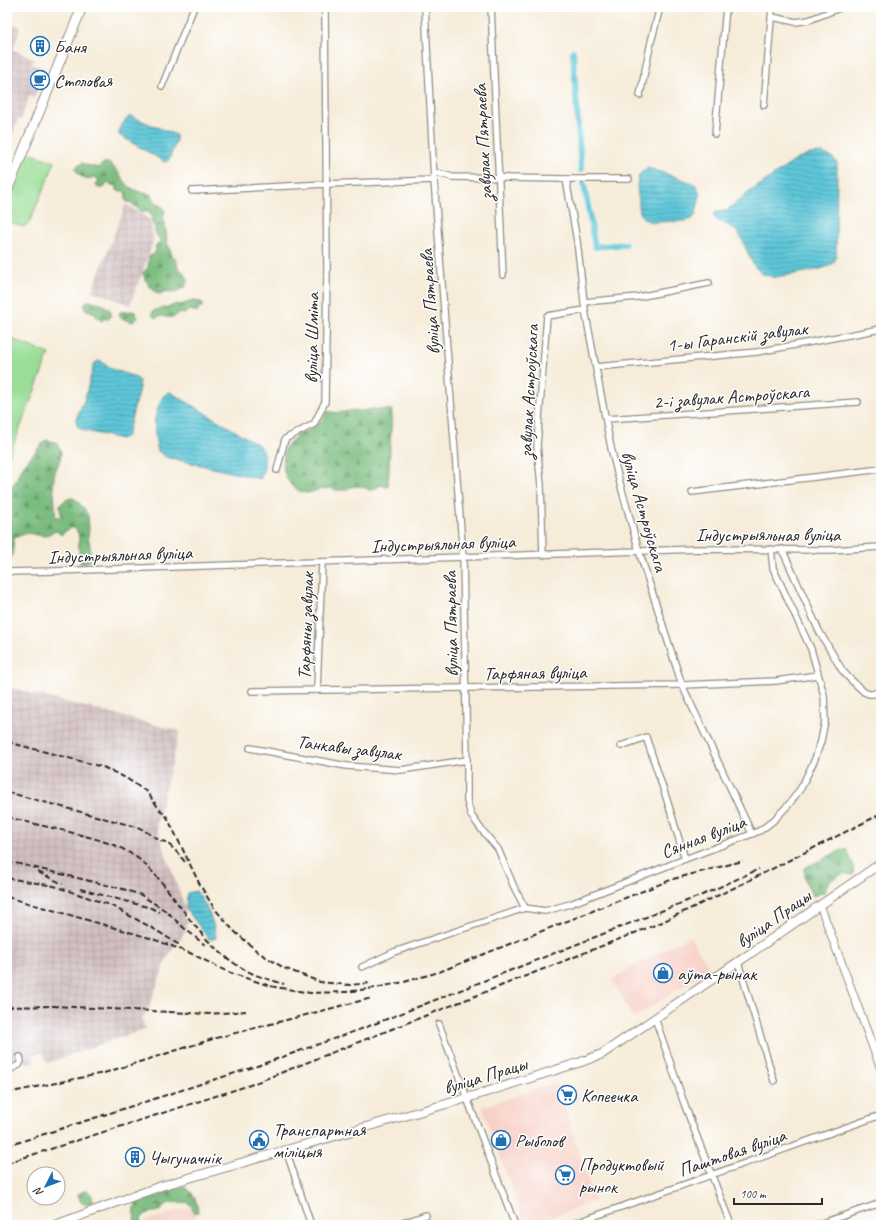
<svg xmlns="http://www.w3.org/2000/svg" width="888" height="1232" font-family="Caveat,sans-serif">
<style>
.built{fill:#f7d1c7}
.industrial{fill:url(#industrial-grid)}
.green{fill:#99dd96;stroke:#628460}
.forest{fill:url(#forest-firs);stroke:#527455}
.water{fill:url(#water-rules);stroke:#447982}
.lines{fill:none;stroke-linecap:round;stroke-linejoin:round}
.canal{stroke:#5ec7d9;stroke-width:6}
.minor-casing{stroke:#908c82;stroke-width:8}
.tertiary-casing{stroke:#908c82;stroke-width:9}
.secondary-casing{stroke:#908c82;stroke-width:10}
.primary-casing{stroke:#908c82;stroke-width:11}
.minor{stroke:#fff;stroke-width:5.5}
.tertiary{stroke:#fff;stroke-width:7}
.secondary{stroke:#fff;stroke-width:8}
.primary{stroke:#fff;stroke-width:9}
.rail{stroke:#2b2b2b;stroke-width:2;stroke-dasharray:6 3;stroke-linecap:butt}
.labels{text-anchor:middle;stroke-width:3;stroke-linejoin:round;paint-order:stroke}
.poi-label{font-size:19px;fill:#2b2b2b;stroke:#fff;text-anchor:start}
.street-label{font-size:19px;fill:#2b2b2b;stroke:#fff}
</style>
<defs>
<pattern id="industrial-grid" width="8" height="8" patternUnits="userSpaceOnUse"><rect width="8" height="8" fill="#d2bfc0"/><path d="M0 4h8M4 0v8" fill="none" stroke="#b4a4a5"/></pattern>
<pattern id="forest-firs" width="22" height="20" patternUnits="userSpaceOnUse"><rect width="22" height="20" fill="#7abc7f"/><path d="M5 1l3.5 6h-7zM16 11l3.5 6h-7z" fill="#649968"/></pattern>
<pattern id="water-rules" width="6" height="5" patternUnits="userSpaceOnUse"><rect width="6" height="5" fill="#5ec7d9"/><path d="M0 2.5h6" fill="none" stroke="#4ea2b0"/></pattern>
</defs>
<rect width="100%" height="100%" fill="#fff"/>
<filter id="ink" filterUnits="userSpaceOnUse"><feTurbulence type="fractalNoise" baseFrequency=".025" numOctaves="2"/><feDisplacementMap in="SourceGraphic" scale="8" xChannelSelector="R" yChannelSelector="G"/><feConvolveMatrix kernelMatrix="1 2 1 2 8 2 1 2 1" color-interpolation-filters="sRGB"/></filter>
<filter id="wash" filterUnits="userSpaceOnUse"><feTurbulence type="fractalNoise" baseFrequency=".012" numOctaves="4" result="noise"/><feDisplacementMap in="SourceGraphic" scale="16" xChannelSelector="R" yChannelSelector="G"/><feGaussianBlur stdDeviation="0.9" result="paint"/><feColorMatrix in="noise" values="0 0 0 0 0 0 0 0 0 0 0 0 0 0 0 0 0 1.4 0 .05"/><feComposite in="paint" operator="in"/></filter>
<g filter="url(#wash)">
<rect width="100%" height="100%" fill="#f6ecd9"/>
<g class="built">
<polygon points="690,936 710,969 633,1018 612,980 629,969"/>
<polygon points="556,1082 595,1201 530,1225 525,1225 482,1107"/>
<polygon points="34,1178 34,1198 27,1180"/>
<polygon points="34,1198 47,1198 40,1201 43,1208 38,1210"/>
<polygon points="192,1207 197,1225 146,1225 144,1221"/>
</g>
<g class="industrial">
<polygon points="7,21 20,27 13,50 34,58 32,64 45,69 34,98 29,96 21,120 18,119 13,134 7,132"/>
<polygon points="126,204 150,220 154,240 130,305 92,291"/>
<polygon points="7,687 180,731 156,826 161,841 186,910 183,916 188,921 185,925 188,927 174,947 166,960 148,1010 142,1019 145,1029 47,1063 43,1052 33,1055 34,1062 25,1064 23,1056 7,1060 7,1047 12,1045 7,1027"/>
</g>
<g class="green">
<polygon points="24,151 55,162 29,223 23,227 7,221 7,192"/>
<polygon points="7,337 49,354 7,461"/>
</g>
<g class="forest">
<path d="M82 163 86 165 99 168C100 166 102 164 104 163 112 160 122 179 127 184 133 191 142 193 150 194L157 203 164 208 165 211 163 220 165 223 167 243 170 248 171 254 176 260 178 267 186 276 188 280 185 287C182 289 177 291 174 292 168 292 166 290 160 294 151 292 147 281 142 273L148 268 149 256 153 255 156 251 155 246 160 241 155 232V227L152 224V217L148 210 142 212 130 202H127L125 200 126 194 124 191H118L115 185H111L108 182 106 183V185L104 188H98L96 185 99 180 95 177 86 179 79 175 75 168Z"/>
<path d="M88 301C96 301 106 305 111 311L110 317 108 320 106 318 102 321C94 317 97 312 86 310L84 307 86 302Z"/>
<path d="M193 301 202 302 203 305 202 307H199L198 312 189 310 184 314 178 313C173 321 167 316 158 316L157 318 154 317 152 315 153 311C155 310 170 306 173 306L175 304 180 305Z"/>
<polygon points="132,311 135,312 138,318 133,322 121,318 119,315 120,312"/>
<polygon points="372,409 392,410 388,487 380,485 375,489 369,490 364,487 358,486 351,487 344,490 335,490 330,488 321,489 308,493 301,492 292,486 287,479 284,471 283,464 285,448 296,436 311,429 318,424 323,419 327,411 337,413 355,410 361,411"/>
<path d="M46 440 55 442C58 445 60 448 61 453 61 462 55 469 54 477 52 489 56 503 55 516L58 517H61L60 505 65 500 72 498 75 499 84 508 88 516 89 528 88 536 90 546V561L80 564C80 559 79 556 79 551 78 542 81 536 75 528H70L61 535 57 531 53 532 44 536 27 533 14 538C12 548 15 556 7 563V486L9 485 12 486C18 480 17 475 21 469 29 459 37 449 46 440Z"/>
<polygon points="846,848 854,866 853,875 844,873 829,881 824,892 812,896 805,879 804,868"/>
<path d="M179 1187C179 1187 185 1187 186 1188 193 1191 198 1204 198 1212L194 1213 192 1207 187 1202 182 1204 181 1203C176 1202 170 1202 165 1205 165 1205 161 1209 161 1210 153 1214 147 1210 141 1219L142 1225H133C137 1216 131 1204 141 1198L144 1199H147L152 1196 158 1197 164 1193 172 1191 173 1188Z"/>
<path d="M86 1190C91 1193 92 1195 93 1201L88 1204H83L80 1201 78 1194Z"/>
</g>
<g class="water">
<path d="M130 116 176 135V141L169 160 165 162 119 135C119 127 124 121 130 116Z"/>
<path d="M823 153 833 158 837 163 836 257C835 260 834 263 831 265 824 270 787 275 776 277L775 278C771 276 764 275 761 273 747 262 747 241 735 230 729 224 720 224 714 217V214L718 211H726L748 193 796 160 810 154Z"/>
<path d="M648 168 690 182 697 186 700 196 695 216 692 219 685 221 652 222C648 221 644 220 642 216 639 212 639 206 639 201 637 189 634 173 648 168Z"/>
<polygon points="100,360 109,368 135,377 139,380 139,388 127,436 121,439 82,430 77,426 76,419 85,398 94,364"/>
<path d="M170 392 257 444C260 446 262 448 263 451 266 458 264 474 260 479L166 457 158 451C154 433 152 420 160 403 162 397 164 394 170 392Z"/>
<path d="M196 891C205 901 215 924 216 938L210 940 186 909 187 893Z"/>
</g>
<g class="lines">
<g class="canal">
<polyline points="573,51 581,170"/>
<polyline points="584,184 595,247 625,244"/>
</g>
</g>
</g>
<g filter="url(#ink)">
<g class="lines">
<defs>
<g id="minor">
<polyline points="425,7 434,180 463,557 467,760 467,801 471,815 481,829 498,849 514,887 525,908"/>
<polyline points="491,7 503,275"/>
<polyline points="772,17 796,22 809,20 842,7"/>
<polyline points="162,86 194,7"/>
<polyline points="640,95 651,42 660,7"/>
<polyline points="764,105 772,7"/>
<polyline points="715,134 726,7"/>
<polyline points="434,172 452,177 566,179 629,179"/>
<polyline points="566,179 577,241 585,310 611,448 618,476 639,551 682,685 752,834"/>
<polyline points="192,191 326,184 434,180"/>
<polyline points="584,302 638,297 709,283"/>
<polyline points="596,367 757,352 881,329"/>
<polyline points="606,419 858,402"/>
<polyline points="277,470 285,439 314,424 325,402 327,271 325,7"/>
<polyline points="692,492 881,469"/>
<polyline points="782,549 819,631 842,670 848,677 864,692 869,694 873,694 881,690"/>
<polyline points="543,555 541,485 537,445 547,316 585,310"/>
<polyline points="7,572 54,571 698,549 829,550 881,547"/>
<polyline points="317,690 322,563"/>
<polyline points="252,691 682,685 776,681 818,675"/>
<polyline points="621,746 646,737 667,800 685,859"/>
<polyline points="250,748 347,766 401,770 467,760"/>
<polyline points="738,962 774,1081"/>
<polyline points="362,967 394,952 525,908 545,911 570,904 685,859 752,834 761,830 774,820 790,803 801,788 815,759 821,741 825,721 824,695 811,649 773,568 771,549"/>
<polyline points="655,1018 685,1106 731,1225"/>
<polyline points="439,1024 515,1225"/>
<polyline points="7,1071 19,1065 21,1061 20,1057"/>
<polyline points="286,1150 311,1225"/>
<polyline points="397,1225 426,1215"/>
<polyline points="570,1225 881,1115"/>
<polyline points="816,1225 881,1203"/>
</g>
<polyline id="tertiary" points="820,905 881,1069"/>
<polyline id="secondary" points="55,1225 161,1186 467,1098 581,1062 602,1054 738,962 881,863"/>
<polyline id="primary" points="7,191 82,7"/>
</defs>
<use href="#minor" class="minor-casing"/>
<use href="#tertiary" class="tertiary-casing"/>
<use href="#secondary" class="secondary-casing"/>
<use href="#primary" class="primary-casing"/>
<use href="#minor" class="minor"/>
<use href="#tertiary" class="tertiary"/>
<use href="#secondary" class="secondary"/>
<use href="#primary" class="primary"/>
<g class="rail">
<polyline points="7,742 103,767 126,778 147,792 160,810 167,817 200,885 214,908 233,930 258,952 284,968 320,982 350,985 370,983"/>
<polyline points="7,792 140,828 161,841 166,842 175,850 186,863"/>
<path d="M7 817C27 822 47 827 66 831 91 838 119 843 140 860 158 875 170 894 185 913 202 936 221 957 247 971 258 977 272 980 284 984"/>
<polyline points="7,861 123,889 141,895 166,911 184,928 205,945"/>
<polyline points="38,872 63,884"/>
<polyline points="7,878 54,886 110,905 154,929 181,946"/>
<polyline points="80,889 151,908 159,912"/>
<polyline points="7,897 150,938 190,953 228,972 270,986 310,993 346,992 375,988 404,982 439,972 673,879 743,861"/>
<polyline points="7,1007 54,1006 209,1014 246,1011"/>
<polyline points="7,1093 104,1073 216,1038 372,998"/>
<polyline points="7,1146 257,1066 364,1028 702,895 759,869"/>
<polyline points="7,1163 250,1085 660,923 738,886 881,814"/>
</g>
</g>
</g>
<defs>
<symbol id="building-ring" viewBox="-11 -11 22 22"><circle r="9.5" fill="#fff" stroke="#1f6fb2" stroke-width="1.5"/><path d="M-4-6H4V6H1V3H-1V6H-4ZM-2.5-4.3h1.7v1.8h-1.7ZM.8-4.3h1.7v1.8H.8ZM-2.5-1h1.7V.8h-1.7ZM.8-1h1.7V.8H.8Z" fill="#1f6fb2"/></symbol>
<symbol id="cafe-ring" viewBox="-11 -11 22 22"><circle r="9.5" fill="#fff" stroke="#1f6fb2" stroke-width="1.5"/><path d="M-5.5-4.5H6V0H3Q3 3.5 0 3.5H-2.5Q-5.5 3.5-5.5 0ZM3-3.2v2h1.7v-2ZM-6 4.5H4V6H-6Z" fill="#1f6fb2"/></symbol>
<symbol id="shop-ring" viewBox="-11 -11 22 22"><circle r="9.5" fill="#fff" stroke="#1f6fb2" stroke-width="1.5"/><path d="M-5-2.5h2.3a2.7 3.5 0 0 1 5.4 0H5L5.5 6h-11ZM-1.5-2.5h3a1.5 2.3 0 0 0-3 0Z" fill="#1f6fb2"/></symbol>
<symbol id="supermarket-ring" viewBox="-11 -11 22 22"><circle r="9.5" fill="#fff" stroke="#1f6fb2" stroke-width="1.5"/><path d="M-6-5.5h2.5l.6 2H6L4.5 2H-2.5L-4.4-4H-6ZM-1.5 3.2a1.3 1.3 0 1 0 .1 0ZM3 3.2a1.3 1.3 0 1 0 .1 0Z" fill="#1f6fb2"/></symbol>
<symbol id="civic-ring" viewBox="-11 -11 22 22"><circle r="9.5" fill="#fff" stroke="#1f6fb2" stroke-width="1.5"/><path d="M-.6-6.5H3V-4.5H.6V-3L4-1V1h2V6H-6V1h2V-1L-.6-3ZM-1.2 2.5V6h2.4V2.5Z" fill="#1f6fb2"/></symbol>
</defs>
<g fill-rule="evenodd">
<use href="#building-ring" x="29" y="35" width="22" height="22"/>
<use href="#cafe-ring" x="29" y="69" width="22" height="22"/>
<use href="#shop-ring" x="652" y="962" width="22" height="22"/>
<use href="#supermarket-ring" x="556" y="1084" width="22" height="22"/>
<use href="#civic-ring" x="248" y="1129" width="22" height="22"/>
<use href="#shop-ring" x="490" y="1129" width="22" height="22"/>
<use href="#building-ring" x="124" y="1146" width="22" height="22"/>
<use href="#supermarket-ring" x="554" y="1164" width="22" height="22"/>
</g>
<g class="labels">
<g class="poi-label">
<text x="54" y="53">Баня</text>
<text x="54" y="87">Столовая</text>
<text x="677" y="980">аўта-рынак</text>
<text x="581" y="1102">Копеечка</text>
<text x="273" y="1136">Транспартная<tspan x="273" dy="22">міліцыя</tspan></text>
<text x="515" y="1147">Рыболов</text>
<text x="149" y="1164">Чыгуначнік</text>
<text x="579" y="1171">Продуктовый<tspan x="579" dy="22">рынок</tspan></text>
</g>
<g class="street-label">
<text transform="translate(482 142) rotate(-93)" y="7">завулак Пятраева</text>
<text transform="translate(429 302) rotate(-94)" y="7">вуліца Пятраева</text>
<text transform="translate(737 336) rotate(-7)" y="7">1-ы Гаранскій завулак</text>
<text transform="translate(311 338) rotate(-89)" y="7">вуліца Шміта</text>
<text transform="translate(528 391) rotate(-87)" y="7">завулак Астроўскага</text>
<text transform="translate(731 396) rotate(-4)" y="7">2-і завулак Астроўскага</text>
<text transform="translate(645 511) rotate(74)" y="7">вуліца Астроўскага</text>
<text x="768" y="541">Індустрыяльная вуліца</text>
<text transform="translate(443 543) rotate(-2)" y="7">Індустрыяльная вуліца</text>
<text transform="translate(120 554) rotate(-2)" y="7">Індустрыяльная вуліца</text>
<text transform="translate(450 624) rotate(-91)" y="7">вуліца Пятраева</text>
<text transform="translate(305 626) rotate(-88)" y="7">Тарфяны завулак</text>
<text transform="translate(535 672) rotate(-1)" y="7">Тарфяная вуліца</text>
<text transform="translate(349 747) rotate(7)" y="7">Танкавы завулак</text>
<text transform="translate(703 836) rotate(-21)" y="7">Сянная вуліца</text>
<text transform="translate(773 918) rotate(-35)" y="7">вуліца Працы</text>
<text transform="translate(485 1075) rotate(-17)" y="7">вуліца Працы</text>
<text transform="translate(732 1152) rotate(-19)" y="7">Паштовая вуліца</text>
</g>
</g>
<rect width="888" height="1232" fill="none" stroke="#fff" stroke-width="24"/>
<g transform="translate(46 1186) rotate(228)"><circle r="19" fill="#ffffff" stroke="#aaaaaa"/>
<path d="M0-3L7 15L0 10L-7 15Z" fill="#1f6fb2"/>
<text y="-6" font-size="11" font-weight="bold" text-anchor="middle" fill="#2b2b2b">N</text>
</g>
<path d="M734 1198v6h88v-6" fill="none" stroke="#2b2b2b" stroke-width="2"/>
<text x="740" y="1198" font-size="12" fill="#2b2b2b" stroke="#ffffff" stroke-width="3" paint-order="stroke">100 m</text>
</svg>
